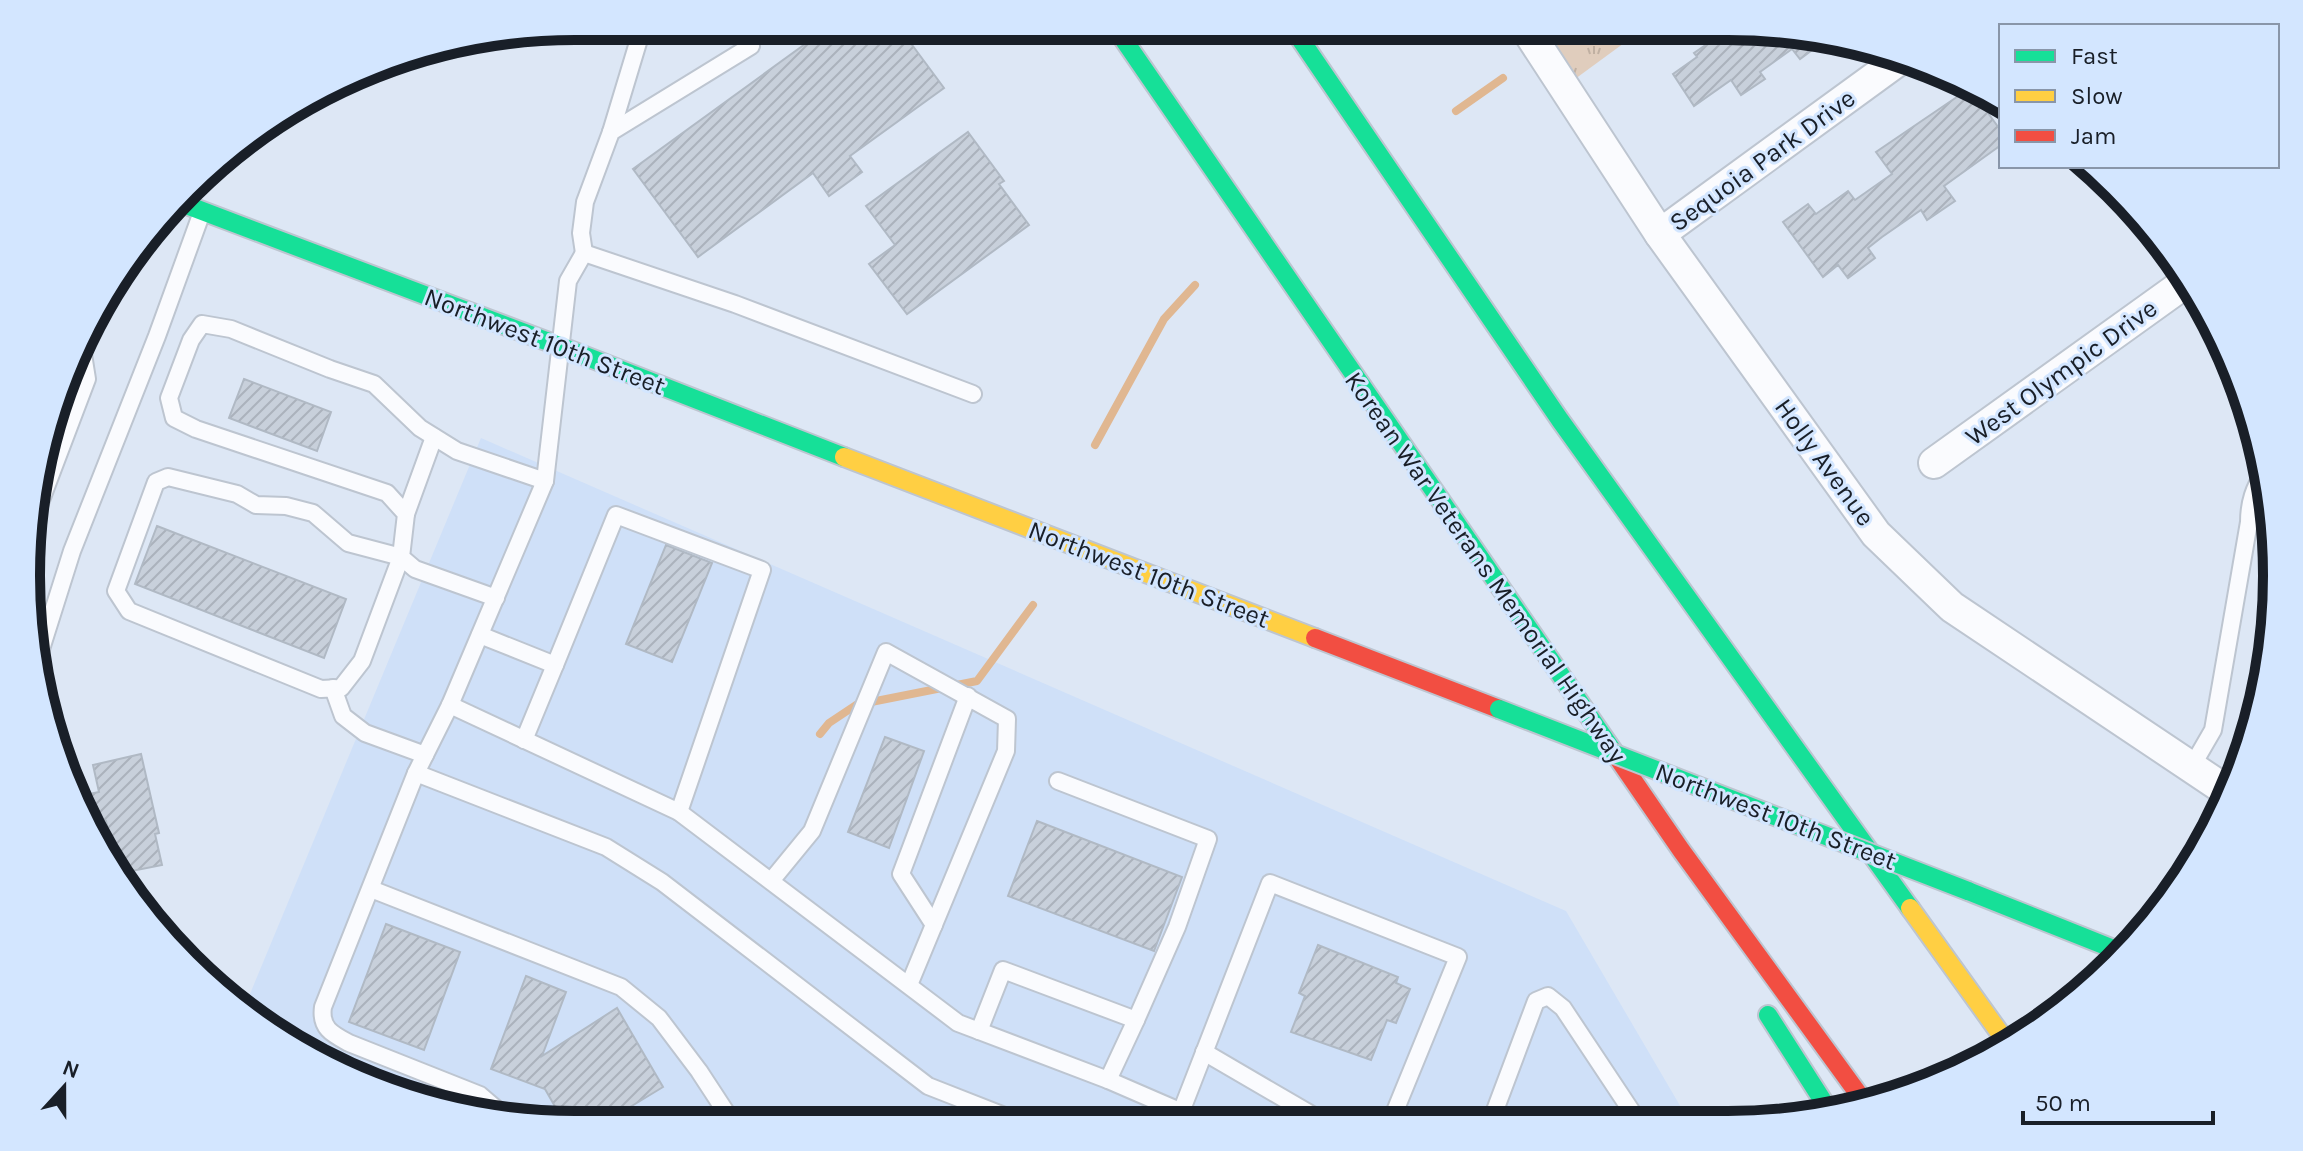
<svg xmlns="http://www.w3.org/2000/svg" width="2303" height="1151" font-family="Karla,sans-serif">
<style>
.built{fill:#cfe0f8}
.park{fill:url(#park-tufts)}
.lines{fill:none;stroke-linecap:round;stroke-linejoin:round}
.stream{stroke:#e0b791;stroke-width:8}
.building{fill:url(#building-hatch);stroke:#b0b9c4;stroke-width:2}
.lane-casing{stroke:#bdc5d0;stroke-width:20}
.street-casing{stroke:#bdc5d0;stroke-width:34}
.fast-casing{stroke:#bdc5d0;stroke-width:22}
.slow-casing{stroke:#bdc5d0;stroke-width:22}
.jam-casing{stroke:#bdc5d0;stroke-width:22}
.lane{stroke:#fafbfe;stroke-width:16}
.street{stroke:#fafbfe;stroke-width:30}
.fast{stroke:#16e098;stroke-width:18}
.slow{stroke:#ffcf43;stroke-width:18}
.jam{stroke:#f24e42;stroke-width:18}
.fast-bridge-casing{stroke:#bdc5d0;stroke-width:22;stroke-linecap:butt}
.fast-bridge{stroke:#16e098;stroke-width:18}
.labels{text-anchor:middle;stroke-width:6;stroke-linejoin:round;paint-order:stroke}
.street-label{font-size:26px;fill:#191f28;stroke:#d3e6ff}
.rim{fill:none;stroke:#191f28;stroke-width:10}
</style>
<defs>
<pattern id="park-tufts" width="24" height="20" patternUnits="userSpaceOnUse" patternTransform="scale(2)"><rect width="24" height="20" fill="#e0cdbd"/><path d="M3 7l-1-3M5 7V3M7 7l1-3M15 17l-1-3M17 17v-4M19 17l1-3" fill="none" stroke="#c0b0a2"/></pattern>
<pattern id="building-hatch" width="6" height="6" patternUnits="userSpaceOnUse" patternTransform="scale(2)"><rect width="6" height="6" fill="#c8d0db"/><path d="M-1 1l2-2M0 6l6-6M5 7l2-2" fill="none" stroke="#abb2bc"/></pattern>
</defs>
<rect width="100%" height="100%" fill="#dde7f5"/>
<polygon class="built" points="481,438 1566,911 1689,1121 540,1124 434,1106 333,1069 245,1006"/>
<polygon class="park" points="1541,27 1646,27 1575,79"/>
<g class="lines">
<g class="stream">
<polyline points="1568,30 1571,27"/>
<polyline points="1456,111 1503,78"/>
<polyline points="1095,445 1164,319 1195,285"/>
<polyline points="820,734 829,723 856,705 977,681 1033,605"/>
</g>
</g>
<g class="building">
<polygon points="830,26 898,26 944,88 850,156 862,172 829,196 813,173 698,257 633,169"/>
<polygon points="1695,27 1763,27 1828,38 1800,59 1792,49 1760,72 1765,79 1741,95 1731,80 1694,106 1673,74 1697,57 1694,53 1707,44"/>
<polygon points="1970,88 2001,131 2001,145 1944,186 1955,201 1927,220 1921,210 1882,237 1868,248 1875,258 1848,278 1838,265 1823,277 1783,222 1808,204 1816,214 1848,191 1855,200 1892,174 1876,152"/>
<polygon points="968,132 1004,181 999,184 1029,225 907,314 869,264 895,245 866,206"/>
<polygon points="244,379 331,412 317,451 229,418"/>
<polygon points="157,526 346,599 324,658 135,584"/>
<polygon points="666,545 712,563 672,662 626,644"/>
<polygon points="885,737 924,751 889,848 848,832"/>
<polygon points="141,754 159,833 155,834 162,865 122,873 116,865 106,821 95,823 89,794 99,792 93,765"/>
<polygon points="1037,821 1182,877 1154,951 1008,896"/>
<polygon points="386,924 460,952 424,1050 349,1022"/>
<polygon points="1318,945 1398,977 1396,983 1410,989 1396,1023 1387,1020 1371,1060 1291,1032 1305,996 1299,993"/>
<polygon points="526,976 566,992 542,1056 617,1008 663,1087 602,1124 565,1124 545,1089 491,1069"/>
</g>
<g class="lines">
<defs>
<g id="lane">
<polyline points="611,132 643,26"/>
<polyline points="584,253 581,233 585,202 611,132 751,46"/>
<polygon points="168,477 237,494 256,505 286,506 313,513 348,543 401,557 362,661 341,688 321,689 129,611 116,591 156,482"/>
<polyline points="406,514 434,437"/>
<polyline points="35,516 87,379 82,348"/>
<polyline points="496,598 415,569 401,557 406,514 387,493 196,429 174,418 169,398 191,340 202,324 231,329 330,369 374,384 420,428 457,451 545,481"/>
<polyline points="480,635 555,665 524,740"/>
<polyline points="36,665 72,551 157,336 202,212"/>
<polyline points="555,665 616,515 762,570 679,812"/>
<polyline points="333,688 343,716 365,733 425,755"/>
<polyline points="450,705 679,812 958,1023 1108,1080 1205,1122"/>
<path d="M2191 768 2213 730 2249 522C2249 502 2254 488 2265 471"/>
<polyline points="416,773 606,847 662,882 928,1086 1020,1122"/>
<polyline points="1058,781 1208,839 1177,927 1136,1020"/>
<polyline points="771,881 812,831 886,652 1007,719 1006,751 909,985"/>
<polyline points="371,889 621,987 659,1018 699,1071 733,1123"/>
<polyline points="934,925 901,874 968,696"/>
<polyline points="979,1031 1003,970 1136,1020 1108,1080"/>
<polyline points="1204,1052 1324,1122"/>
<polyline points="1181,1112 1270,883 1458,957 1391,1121"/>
<path d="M508 1119 480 1095 349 1043C332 1034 320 1028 323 1007L416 773 450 705 545 481 568 281 584 253 735 304 973 394"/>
<polyline points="1491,1121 1536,1001 1548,996 1563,1008 1638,1121"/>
</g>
<g id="street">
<polyline points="1525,27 1660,234 1876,534 1952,607 2230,793"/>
<polyline points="1660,234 1903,57"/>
<polyline points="1934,463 2189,280"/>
</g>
<g id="fast">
<polyline points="1115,27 1613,751"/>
<polyline points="1292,27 1560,420 1910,908"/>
<polyline points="176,201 562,347 844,457"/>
<polyline points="1968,891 2121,952"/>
<polyline points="1768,1015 1830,1112"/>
</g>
<g id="slow">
<polyline points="844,457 1315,638"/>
<polyline points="1910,908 2007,1043"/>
</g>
<g id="jam">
<polyline points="1315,638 1499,709"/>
<polyline points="1613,751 1681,850 1865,1103"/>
</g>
</defs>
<use href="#lane" class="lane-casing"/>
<use href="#street" class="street-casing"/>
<use href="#fast" class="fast-casing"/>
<use href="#slow" class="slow-casing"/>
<use href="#jam" class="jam-casing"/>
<use href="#lane" class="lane"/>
<use href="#street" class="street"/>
<use href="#fast" class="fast"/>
<use href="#slow" class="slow"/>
<use href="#jam" class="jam"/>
<defs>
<polyline id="fast-bridge" points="1499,709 1968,891"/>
</defs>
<use href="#fast-bridge" class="fast-bridge-casing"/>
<use href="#fast-bridge" class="fast-bridge"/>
</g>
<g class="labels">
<g class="street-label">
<text transform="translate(1762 160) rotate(-36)" y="9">Sequoia Park Drive</text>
<text transform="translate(545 341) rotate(21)" y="9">Northwest 10th Street</text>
<text transform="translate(2061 372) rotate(-36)" y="9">West Olympic Drive</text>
<text transform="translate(1825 462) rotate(54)" y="9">Holly Avenue</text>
<text transform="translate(1486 567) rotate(55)" y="9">Korean War Veterans Memorial Highway</text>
<text transform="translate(1149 574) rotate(21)" y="9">Northwest 10th Street</text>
<text transform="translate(1776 816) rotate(21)" y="9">Northwest 10th Street</text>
</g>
</g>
<path d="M0 0H2303V1151H0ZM575 40H1728A535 535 0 0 1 2263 575V576A535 535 0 0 1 1728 1111H575A535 535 0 0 1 40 576V575A535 535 0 0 1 575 40Z" fill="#d3e6ff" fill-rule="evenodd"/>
<path class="rim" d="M575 40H1728A535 535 0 0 1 2263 575V576A535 535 0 0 1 1728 1111H575A535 535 0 0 1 40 576V575A535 535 0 0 1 575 40Z"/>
<rect x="1999" y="24" width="280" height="144" fill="#d3e6ff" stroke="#8996a9" stroke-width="2"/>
<rect x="2015" y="50" width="40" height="12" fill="#16e098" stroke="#8996a9" stroke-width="2"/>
<text x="2071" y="64" font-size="24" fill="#191f28">Fast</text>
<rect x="2015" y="90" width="40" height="12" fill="#ffcf43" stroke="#8996a9" stroke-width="2"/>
<text x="2071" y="104" font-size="24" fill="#191f28">Slow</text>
<rect x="2015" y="130" width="40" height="12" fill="#f24e42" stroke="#8996a9" stroke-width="2"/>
<text x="2071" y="144" font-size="24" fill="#191f28">Jam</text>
<g transform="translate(64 1087) rotate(21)" stroke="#d3e6ff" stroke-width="6" paint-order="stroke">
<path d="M0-6L14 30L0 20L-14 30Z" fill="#191f28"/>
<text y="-12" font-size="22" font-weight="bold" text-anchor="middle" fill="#191f28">N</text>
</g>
<path d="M2023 1111v12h190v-12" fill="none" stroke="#191f28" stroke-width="4"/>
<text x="2035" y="1111" font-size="24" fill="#191f28" stroke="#d3e6ff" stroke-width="6" paint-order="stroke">50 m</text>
</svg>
